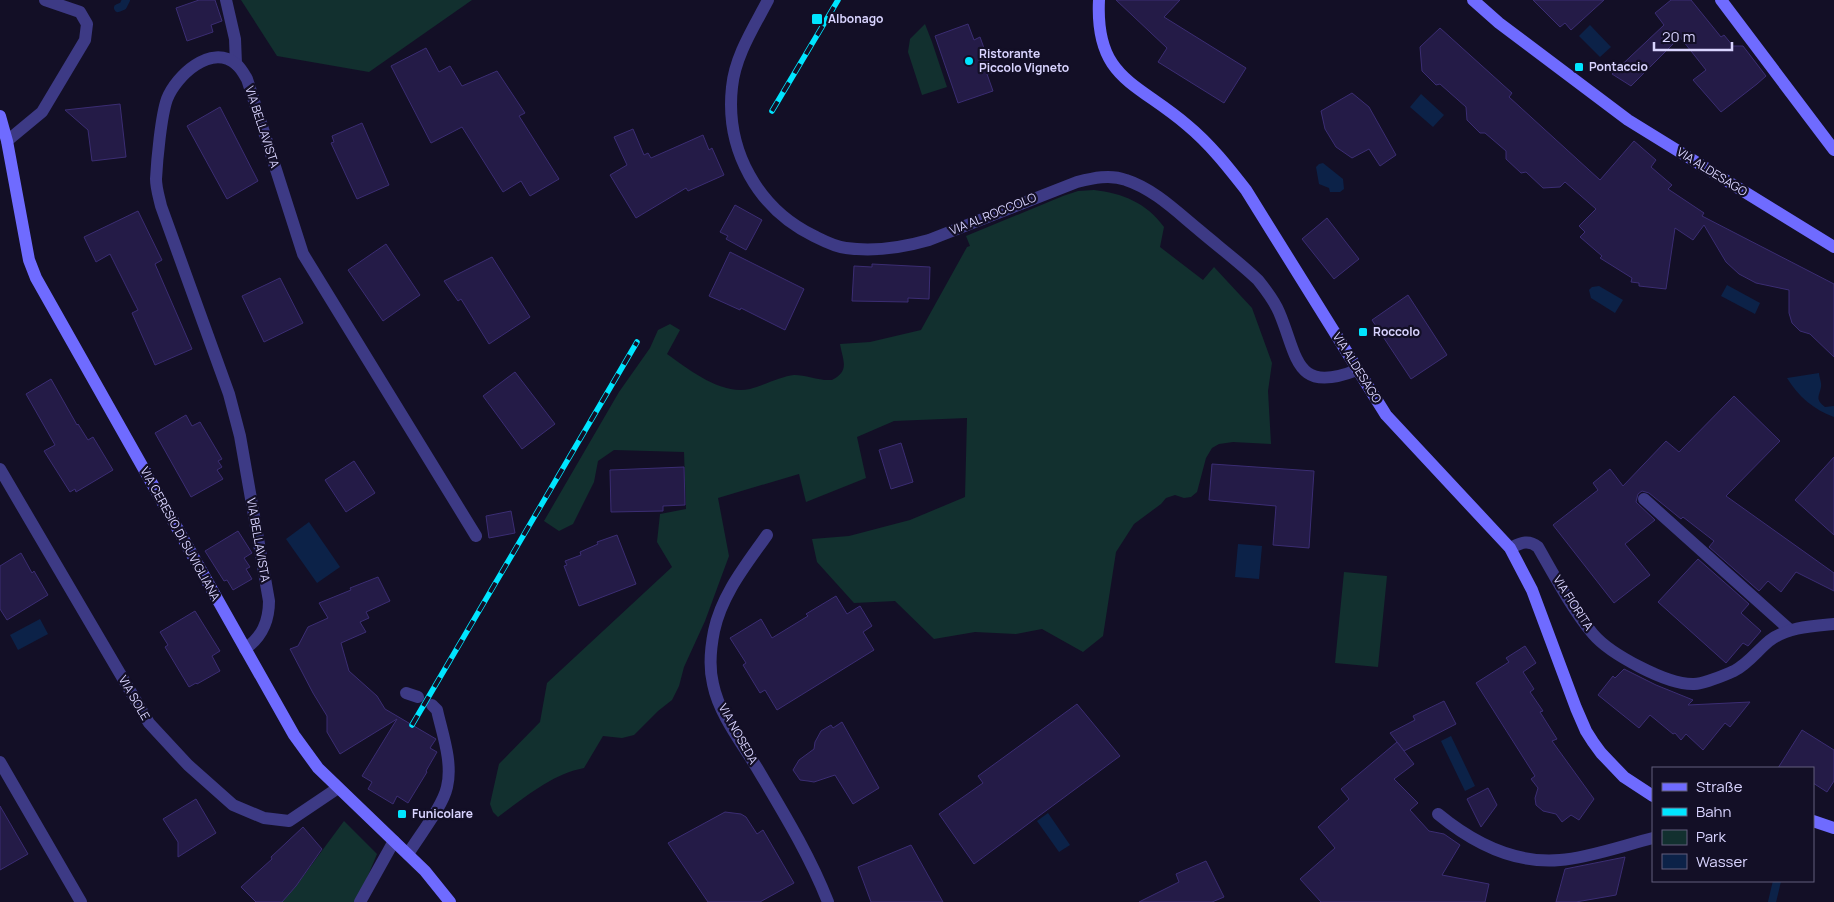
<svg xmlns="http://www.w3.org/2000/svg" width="1834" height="902" font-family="Manrope,sans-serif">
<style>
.green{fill:#12302f}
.water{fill:#0c2248}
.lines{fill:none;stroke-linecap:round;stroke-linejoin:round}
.stream{stroke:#0c2248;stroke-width:8}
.building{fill:#241b47;stroke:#3b2d73}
.lane{stroke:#3d3a85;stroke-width:12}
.street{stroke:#3d3a85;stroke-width:12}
.secondary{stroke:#6f6bff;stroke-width:12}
.rail-casing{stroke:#00e5ff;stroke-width:5.5}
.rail{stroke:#130f26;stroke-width:4;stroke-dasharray:11;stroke-linecap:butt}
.poi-dot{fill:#00e5ff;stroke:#130f26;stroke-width:2}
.labels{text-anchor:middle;stroke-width:4.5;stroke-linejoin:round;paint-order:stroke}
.poi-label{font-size:12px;font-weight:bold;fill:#d9d4ff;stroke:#130f26;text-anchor:start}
.street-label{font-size:12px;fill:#d9d4ff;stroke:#130f26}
</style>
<rect width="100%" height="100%" fill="#130f26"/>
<g class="green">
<polygon points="241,0 472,0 369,72 277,56"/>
<polygon points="925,24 932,42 947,87 922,95 908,52 910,39"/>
<path d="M1094 190C1122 193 1147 203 1164 227L1160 247 1203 280 1214 267 1252 308 1272 363 1268 391 1271 444 1233 442 1219 444 1212 448 1206 458 1197 492 1191 497 1184 498 1175 495 1166 498 1161 504 1134 524 1116 552 1103 636 1083 652 1042 629 1016 634 975 632 934 639 895 601 854 603 817 562 812 539 849 536 910 520 965 497 967 418 894 421 857 437 866 478 806 502 799 474 718 498 729 556 705 621 684 667 679 686 672 700 658 711 634 735 622 738 603 736 584 768C552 774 524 798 498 817L493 812 490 804 499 764 540 722 547 683 672 567 657 542 660 514 686 509 684 452 614 450 598 461 594 482 573 524 559 531 544 521 619 392 650 348 658 330 670 324 680 330 667 354C690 370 720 395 750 389 762 386 782 376 794 375 806 375 819 381 832 380 850 371 843 361 840 344L870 342 921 330 967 247 970 246 966 236 1063 196 1078 191Z"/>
<polygon points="1344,572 1387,576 1378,667 1335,663"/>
<polygon points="344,821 377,854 357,902 282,902 296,886"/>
</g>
<g class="water">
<polygon points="1590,25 1611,47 1600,57 1579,36"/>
<polygon points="1421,94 1444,115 1433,127 1410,107"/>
<polygon points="1323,163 1343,179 1344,189 1340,192 1330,192 1329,188 1319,184 1316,167 1319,164"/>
<polygon points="1727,285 1760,303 1755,314 1721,296"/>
<polygon points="1599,286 1623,300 1615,313 1591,298 1589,290 1592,287"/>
<path d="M1819 373C1819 377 1822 383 1821 387 1819 397 1815 399 1825 407L1834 406V417C1814 410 1798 396 1787 378Z"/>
<polygon points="309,522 340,567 317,583 286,539"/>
<polygon points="1238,544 1262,546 1259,579 1235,577"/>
<polygon points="40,619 48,634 18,650 10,635"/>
<polygon points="1451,736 1475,786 1465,791 1441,741"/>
<polygon points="1048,813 1070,845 1059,852 1037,821"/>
</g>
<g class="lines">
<g class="stream">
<polyline points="118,8 123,6 126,0"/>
<polyline points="1772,902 1777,881"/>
</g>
</g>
<g class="building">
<polygon points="199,0 215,0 222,21 211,25 213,32 187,41 176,8"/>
<polygon points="1116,0 1180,0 1164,17 1246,68 1224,103 1158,62 1167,48"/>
<polygon points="1533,0 1604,0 1571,30 1565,23 1560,27"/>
<polygon points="1671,0 1691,0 1721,37 1724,35 1733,46 1743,46 1766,76 1757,84 1721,112 1693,80 1706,70 1680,37 1631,86 1612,74 1664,25 1655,13"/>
<polygon points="968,24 974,40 980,37 993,73 987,74 993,91 958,103 935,36"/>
<polygon points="1440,28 1512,93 1509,97 1600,180 1634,141 1656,160 1651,167 1672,185 1668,189 1704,213 1702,216 1834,284 1834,357 1810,334 1800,331 1792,323 1789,313 1789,290 1756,283 1739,274 1726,262 1704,225 1693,240 1675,228 1666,289 1639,286 1639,283 1631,282 1632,278 1600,258 1602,256 1580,237 1585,232 1579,226 1596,209 1565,182 1560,187 1543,188 1526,172 1521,173 1506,159 1506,151 1485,133 1480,133 1467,120 1466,107 1440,84 1436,85 1422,71 1420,47"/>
<polygon points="426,48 439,72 450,66 462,86 497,71 525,113 519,116 559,179 530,196 521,181 503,192 462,127 431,143 391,66"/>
<polygon points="1352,93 1369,107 1396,155 1380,166 1369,149 1352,158 1336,147 1325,129 1321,111"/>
<polygon points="120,104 126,157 92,161 88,130 65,110"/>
<polygon points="220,107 258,181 227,199 187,126"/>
<polygon points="362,123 389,185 357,199 331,143 334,142 332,136"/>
<polygon points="633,129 644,155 648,153 651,158 703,135 709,150 712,148 724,175 688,191 686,188 636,218 610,175 627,165 614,137"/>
<polygon points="735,205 762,220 746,250 726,239 728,236 720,232"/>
<polygon points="138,211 162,260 155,264 192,349 155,365 132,313 138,310 110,254 96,262 84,237"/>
<polygon points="1327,218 1359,259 1334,279 1302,239"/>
<polygon points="386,244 420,295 383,321 348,270"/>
<polygon points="730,252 804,289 785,330 741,308 740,310 709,296"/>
<polygon points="492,257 530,317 489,344 461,299 458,301 444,281"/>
<polygon points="872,264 930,267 929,299 908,298 908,302 852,301 854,266 872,267"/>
<polygon points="280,278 303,323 264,342 242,296"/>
<polygon points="1408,295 1447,355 1411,379 1372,320"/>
<polygon points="515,372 555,424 522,449 483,396"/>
<polygon points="51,379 77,425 78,424 88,440 93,437 113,470 76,492 75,489 70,492 44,451 55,445 26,394"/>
<polygon points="1734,396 1780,441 1726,496 1834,573 1834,591 1796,572 1781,592 1768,581 1759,591 1709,547 1714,541 1683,517 1681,519 1649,493 1642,491 1638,494 1636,502 1655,520 1625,544 1650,575 1614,603 1553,525 1598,490 1593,483 1610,469 1623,486 1666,441 1679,452"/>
<polygon points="186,415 192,426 200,422 222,459 218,461 222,467 217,470 223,479 191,497 155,433"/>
<polygon points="901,443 913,482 891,489 879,450"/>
<polygon points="1834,457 1834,535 1795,500"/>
<polygon points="354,461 375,493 346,512 325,480"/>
<polygon points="1212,464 1314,471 1309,548 1273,545 1276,506 1209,500"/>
<polygon points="684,467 685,505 663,506 663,511 611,512 610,470"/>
<polygon points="511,511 515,533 489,538 486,516"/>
<polygon points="238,531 252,553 244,558 250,567 246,569 252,579 233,590 227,580 224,581 205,551"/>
<polygon points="617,535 636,584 579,606 564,566 567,565 565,561 581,555 580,552 598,544 597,542"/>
<polygon points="21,553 32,573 34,571 48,595 7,620 0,609 0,566"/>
<polygon points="1698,559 1749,604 1741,613 1761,631 1748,646 1743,643 1726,663 1658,602"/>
<polygon points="378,577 390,601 366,612 369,618 360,622 366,632 341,643 349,671 377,696 385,709 436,739 430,748 437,752 426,771 427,772 408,803 397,796 393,804 368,789 372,782 362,776 397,719 340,754 327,732 327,716 313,693 290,649 298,646 308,627 328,618 319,603 351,590 350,588"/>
<polygon points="836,596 847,614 860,606 872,626 863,632 874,650 777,710 765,690 760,693 743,665 746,663 730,638 761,619 772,638 808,616 806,614"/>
<polygon points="195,611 220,651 212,656 220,671 197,684 196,683 189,687 165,647 168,645 160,632"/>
<polygon points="1525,646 1536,663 1523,672 1534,689 1530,692 1543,711 1540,712 1557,739 1552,741 1594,799 1579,820 1571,815 1562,822 1556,814 1543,811 1536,805 1535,798 1538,788 1531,779 1535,776 1476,683 1509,662 1506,658"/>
<polygon points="1624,669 1656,685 1693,700 1688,705 1750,702 1730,727 1725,723 1703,750 1686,734 1681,740 1675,733 1673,734 1650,715 1639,728 1598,695 1613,676 1615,678"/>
<polygon points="1444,701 1456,724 1404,751 1390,733 1415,720 1413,716"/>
<polygon points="1077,704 1120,756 974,864 939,814 983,783 978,776"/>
<polygon points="842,722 879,788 853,804 835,775 814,782 808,781 800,780 793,770 799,760 814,749 815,742 821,731 831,725 833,728"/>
<polygon points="1802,730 1834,750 1834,781 1827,792 1813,783 1813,768 1778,768"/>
<polygon points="1397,742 1414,764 1394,779 1418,803 1410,810 1429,831 1444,834 1460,845 1442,875 1489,884 1485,902 1321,902 1300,879 1335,848 1318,827 1349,799 1341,789"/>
<polygon points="1488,788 1497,805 1481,827 1467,799"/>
<polygon points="196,799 216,833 178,857 178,842 163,819"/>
<polygon points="0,806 28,854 0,870"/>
<polygon points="725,812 741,814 746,817 757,834 763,830 794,883 760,902 708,902 668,843"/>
<polygon points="303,827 322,849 296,886 282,902 256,902 241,887 272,859 271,857"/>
<polygon points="911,845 943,902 871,902 858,867"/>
<polygon points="1625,857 1616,895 1576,902 1556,902 1565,869"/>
<polygon points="1206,861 1224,897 1212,902 1139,902 1179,882 1176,874"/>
</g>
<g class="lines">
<g class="lane">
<polyline points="226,0 235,39 236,64"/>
<polyline points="1644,499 1790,630"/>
<polyline points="406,693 418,697"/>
<path d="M408 854C419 836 443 806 447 787 453 762 442 733 437 710L432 705"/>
</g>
<g class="street">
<path d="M768 0C754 27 735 56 732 87 725 150 758 209 814 236 824 241 835 247 846 248 874 252 901 248 929 240L1077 182C1093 178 1110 174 1126 180 1154 189 1177 212 1199 230 1219 247 1239 262 1258 280 1266 290 1274 300 1279 312 1298 356 1294 395 1357 370"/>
<polyline points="7,141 42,112 85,40 87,24 80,12 45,0"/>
<polyline points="0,469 149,723 188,765 233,805 264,818 289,821 338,788"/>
<path d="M767 535C746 565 722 594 714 631 711 646 709 668 713 684 719 714 741 742 757 768 783 812 809 854 828 902"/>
<path d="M1510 548C1521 543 1528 539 1538 547 1554 575 1572 609 1593 634 1610 654 1667 685 1694 684 1707 683 1722 676 1734 671 1748 664 1757 651 1769 641 1787 627 1812 626 1834 624"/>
<path d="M245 649C262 637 269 622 269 601L240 436 229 394 161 206C159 197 156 188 156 179 157 160 161 116 167 99 176 76 211 43 236 64 241 68 244 74 247 79L303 254 476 536"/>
<polyline points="0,762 81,902"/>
<path d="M1438 814C1472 842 1514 864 1560 860 1588 858 1625 845 1653 838"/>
<polyline points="360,902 394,841"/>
</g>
<g class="secondary">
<path d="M1099 0C1095 79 1137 82 1187 125 1210 144 1228 167 1246 190L1386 415 1510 548 1532 590 1576 708 1586 731 1593 742 1601 753 1624 777 1653 796"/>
<polyline points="1473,0 1499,23 1628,120 1834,247"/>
<polyline points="1721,0 1834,150"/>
<polyline points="0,116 7,141 29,260 36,278 294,735 318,768 425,871 450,902"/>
<polyline points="1813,821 1834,828"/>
</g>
<defs>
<g id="rail">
<polyline points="772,111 838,0"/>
<polyline points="412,725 637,342"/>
</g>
</defs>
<use href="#rail" class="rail-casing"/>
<use href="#rail" class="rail"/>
</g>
<g class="poi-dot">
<rect x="811" y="13" width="12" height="12" rx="2.5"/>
<circle cx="969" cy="61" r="5"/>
<rect x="1574" y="62" width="10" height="10" rx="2.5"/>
<rect x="1358" y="327" width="10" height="10" rx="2.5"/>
<rect x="397" y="809" width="10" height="10" rx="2.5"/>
</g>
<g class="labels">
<g class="poi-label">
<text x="828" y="23">Albonago</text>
<text x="979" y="58">Ristorante<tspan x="979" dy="14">Piccolo Vigneto</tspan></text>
<text x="1589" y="71">Pontaccio</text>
<text x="1373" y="336">Roccolo</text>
<text x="412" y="818">Funicolare</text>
</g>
<g class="street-label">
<text transform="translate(262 127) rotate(72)" y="4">VIA BELLAVISTA</text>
<text transform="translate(1712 172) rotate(32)" y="4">VIA ALDESAGO</text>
<text transform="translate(993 214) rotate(-22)" y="4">VIA AL ROCCOLO</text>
<text transform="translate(1357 368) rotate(58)" y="4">VIA ALDESAGO</text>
<text transform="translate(180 534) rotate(61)" y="4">VIA CERESIO DI SUVIGLIANA</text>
<text transform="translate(258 540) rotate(80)" y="4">VIA BELLAVISTA</text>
<text transform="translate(1573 603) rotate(57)" y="4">VIA FIORITA</text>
<text transform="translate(134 698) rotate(60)" y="4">VIA SOLE</text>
<text transform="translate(738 734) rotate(61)" y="4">VIA NOSEDA</text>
</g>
</g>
<rect x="1652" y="767" width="162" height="115" fill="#130f26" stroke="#625e7d"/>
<rect x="1662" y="783" width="25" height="8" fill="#6f6bff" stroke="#625e7d"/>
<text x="1696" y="792" font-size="15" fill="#d9d4ff">Straße</text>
<rect x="1662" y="808" width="25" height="8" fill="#00e5ff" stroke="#625e7d"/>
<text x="1696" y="817" font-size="15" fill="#d9d4ff">Bahn</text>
<rect x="1662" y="830" width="25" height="15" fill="#12302f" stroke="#625e7d"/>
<text x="1696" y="842" font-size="15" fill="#d9d4ff">Park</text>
<rect x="1662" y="854" width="25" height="15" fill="#0c2248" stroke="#625e7d"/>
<text x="1696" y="867" font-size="15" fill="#d9d4ff">Wasser</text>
<path d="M1654 42v8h78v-8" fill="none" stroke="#d9d4ff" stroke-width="2.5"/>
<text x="1662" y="42" font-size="15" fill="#d9d4ff" stroke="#130f26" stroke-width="4" paint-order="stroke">20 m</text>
</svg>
